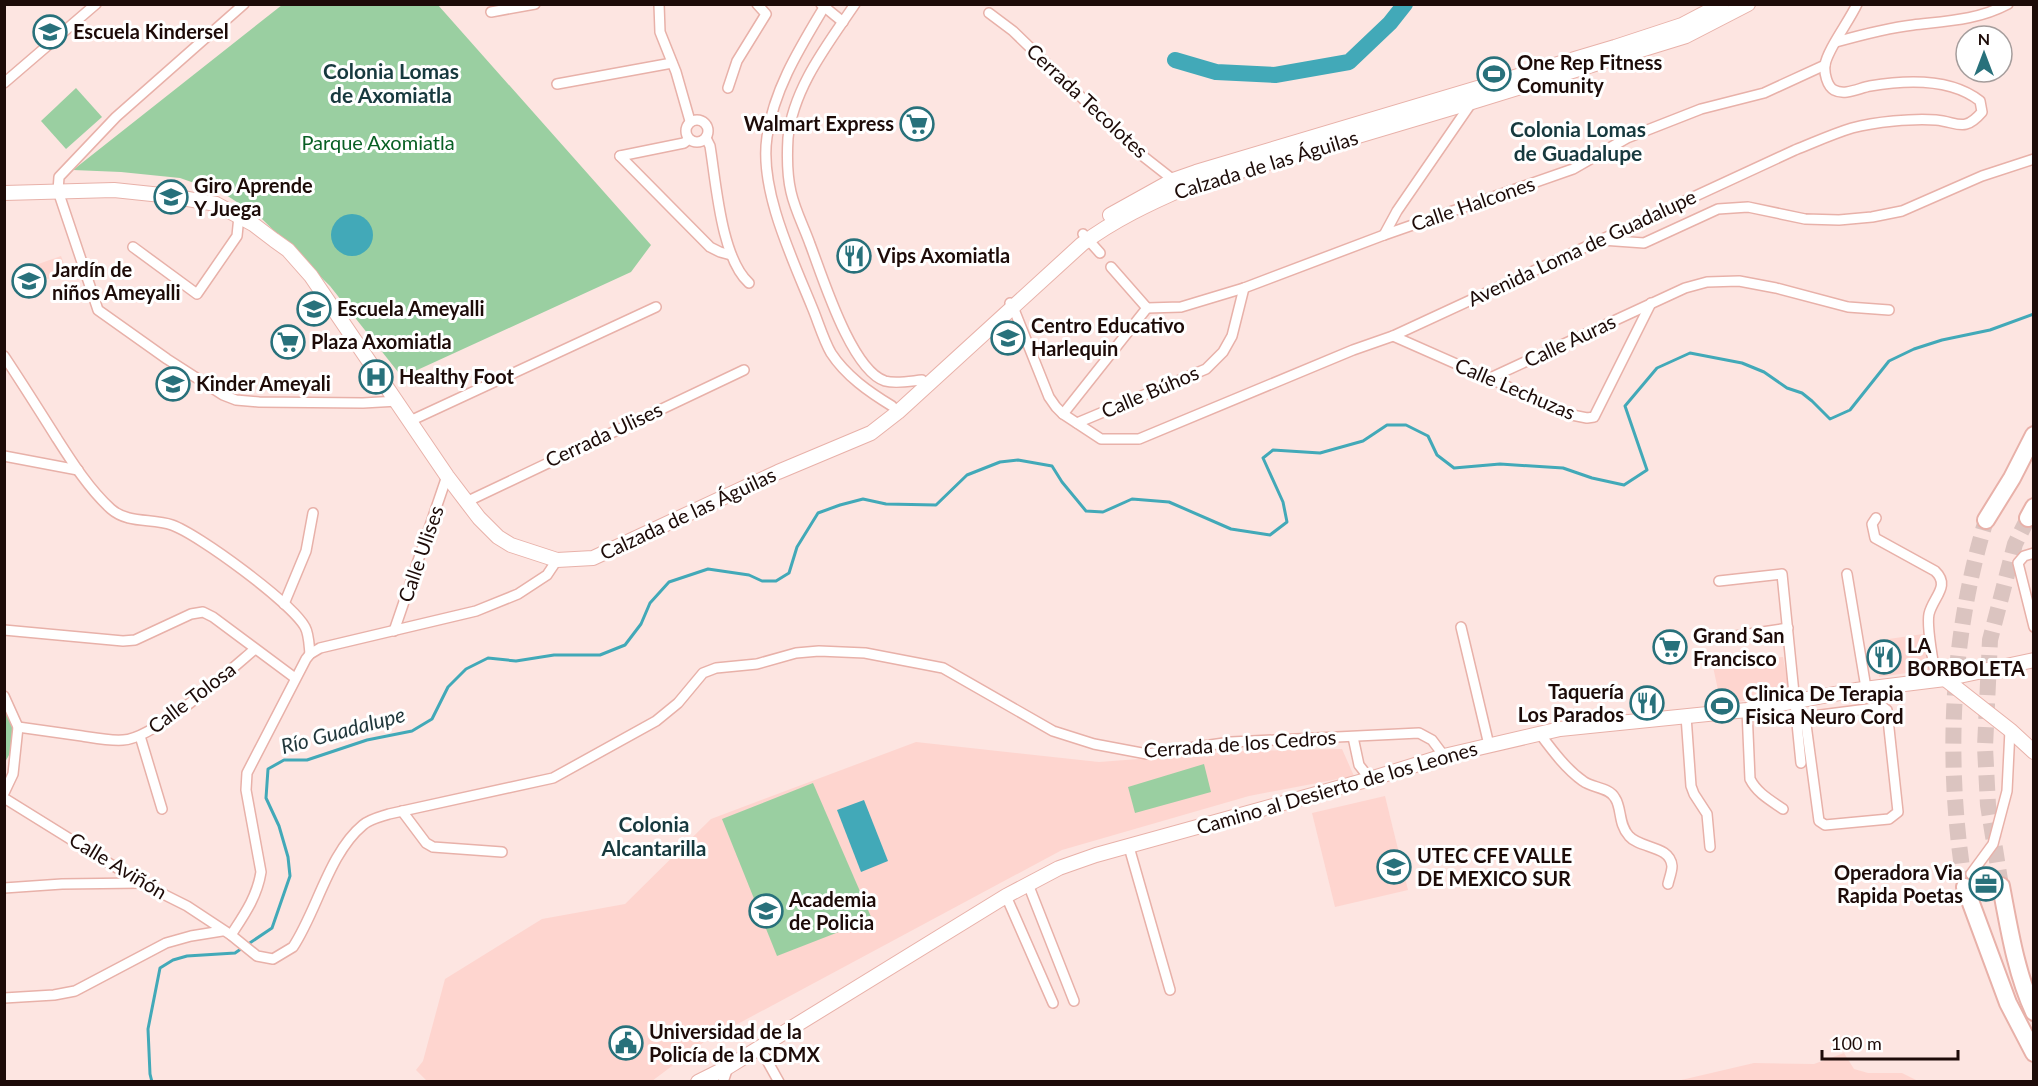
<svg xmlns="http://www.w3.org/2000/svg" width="2038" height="1086" font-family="Lato,sans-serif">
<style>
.built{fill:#fed5cf}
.green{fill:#9acfa1}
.water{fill:#42a9b8}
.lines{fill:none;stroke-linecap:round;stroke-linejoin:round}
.stream{stroke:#42a9b8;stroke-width:3}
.river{stroke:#42a9b8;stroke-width:16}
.highway-tunnel{stroke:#dbc4c0;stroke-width:16;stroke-dasharray:16 8;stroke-linecap:butt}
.street-casing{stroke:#e8b1a9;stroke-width:12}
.secondary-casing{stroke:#e8b1a9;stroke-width:16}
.highway-casing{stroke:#e8b1a9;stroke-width:20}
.street{stroke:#fff;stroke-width:9}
.secondary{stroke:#fff;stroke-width:14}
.highway{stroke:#fff;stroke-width:16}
.labels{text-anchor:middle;stroke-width:6;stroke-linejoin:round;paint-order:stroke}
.poi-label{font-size:20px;font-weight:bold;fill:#1d0b08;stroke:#fff;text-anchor:start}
.street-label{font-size:20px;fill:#1d0b08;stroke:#fff}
.park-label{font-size:20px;fill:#085f24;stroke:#fff}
.neighbourhood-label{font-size:21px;font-weight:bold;fill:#17393e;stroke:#fff}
.water-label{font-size:21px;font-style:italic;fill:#1f363a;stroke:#fff}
</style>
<rect width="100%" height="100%" fill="#fde5e1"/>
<g class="built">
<polygon points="61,256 67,272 18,290 13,273"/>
<polygon points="1923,634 1928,670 1879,677 1875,641"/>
<polygon points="1783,657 1790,695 1721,704 1712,662"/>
<polygon points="916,742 1099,762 1244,751 1342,749 1354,776 1249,796 1062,850 704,1042 652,1081 428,1082 416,1070 423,1061 445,979 542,919 625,904 711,819"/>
<polygon points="1385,796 1408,890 1335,907 1312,813"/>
<polygon points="1844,1053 1854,1069 1868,1073 1902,1073 1918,1081 1677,1081 1754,1063 1814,1064"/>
</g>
<g class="green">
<polygon points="282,5 438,5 651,245 631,272 402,377 330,286 260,217 223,193 180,178 121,172 73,170"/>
<polygon points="76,88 102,117 66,149 41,121"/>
<polygon points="4,708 11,720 15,745 5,762"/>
<polygon points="1204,764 1211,792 1135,813 1128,787"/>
<polygon points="813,783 872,919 777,956 722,819"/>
</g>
<g class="water">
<circle cx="352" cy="235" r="21"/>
<polygon points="864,800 888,861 861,872 837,810"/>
</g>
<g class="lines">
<polyline class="stream" points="152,1082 150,1074 148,1029 160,968 173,960 187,956 235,953 272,928 290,876 288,857 279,826 266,798 268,769 284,760 307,760 367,740 412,731 432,719 448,687 466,669 488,658 516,661 554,655 600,655 625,645 641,624 650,603 669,582 708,569 749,575 762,581 776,581 789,573 797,547 818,513 840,505 863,499 886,504 936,505 967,475 1000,462 1018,460 1052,466 1062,482 1086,511 1103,512 1132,499 1169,502 1231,529 1270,535 1287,522 1283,502 1263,458 1273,450 1320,453 1363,441 1387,425 1406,425 1428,436 1437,455 1454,468 1500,464 1563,468 1592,478 1624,485 1647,470 1625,406 1657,368 1690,353 1742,363 1764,372 1787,388 1802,393 1812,401 1830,419 1850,410 1889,361 1914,349 1942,340 1990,330 2034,314"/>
<polyline class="river" points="1175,60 1216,72 1275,75 1349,62 1390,23 1405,4"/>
<g class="highway-tunnel">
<polyline points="2001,886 1988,805 1985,747 1990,640 2015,544 2028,518"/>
<path d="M1965 887C1945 765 1950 639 1986 520"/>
</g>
<defs>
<g id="street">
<polyline points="244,4 116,117 59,177 58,191 98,310 167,359 223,395 236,400 259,402 363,403 398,401"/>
<polyline points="659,4 660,32 676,72 690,121"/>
<polyline points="821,4 843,22"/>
<path d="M826 4C801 46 774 88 767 137 759 189 792 258 812 307 818 321 823 339 831 353 846 376 869 392 892 406"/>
<path d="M855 4C828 44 793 88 788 138 787 155 787 175 791 192 795 210 804 227 810 244 822 275 851 370 885 381 896 384 911 381 922 380"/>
<polyline points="491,12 535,4"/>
<polyline points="989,13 1013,31 1139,153 1176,182"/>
<path d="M1836 42C1861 35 1887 28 1913 25 1947 21 1978 20 2008 4"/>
<polyline points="4,83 96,4"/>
<polyline points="557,84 672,63"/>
<polyline points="728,88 737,61 766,14 757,4"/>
<circle cx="697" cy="131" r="11"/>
<path d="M706 138 710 146C716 182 721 258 749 283"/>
<polyline points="620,156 710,247 720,252 731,255"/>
<polyline points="620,156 684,143 689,139"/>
<polyline points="1083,234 1100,253"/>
<polyline points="1384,235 1397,211 1472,102"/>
<polyline points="1602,240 1644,243 1718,209 1748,207 1805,219 1839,220 1872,217 1902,211 1982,176 2034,159"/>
<polyline points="133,247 197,294 237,236 239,216"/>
<polyline points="1111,267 1147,308 1181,307 1244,288 1384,235 1573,169 1627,138 1701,109 1764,93 1825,65"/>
<path d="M1010 303 1013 307 1049 397 1056 407 1063 414 1101 439H1139L1353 350 1393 336 1795 150C1813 143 1832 134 1852 128 1874 122 1913 118 1936 120 1958 122 1964 133 1982 112L1980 101C1951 78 1905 80 1870 86 1859 88 1845 96 1834 90 1827 86 1824 73 1825 65 1827 50 1850 20 1857 4"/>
<polyline points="1393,336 1572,415 1587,418 1594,417 1651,303"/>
<path d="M4 356C22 383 39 410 56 437 72 462 89 489 111 509 128 524 152 518 172 525 198 534 292 603 305 627 309 634 309 645 310 654"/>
<polyline points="1488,379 1685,288 1707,282 1739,281 1776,288 1848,307 1889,310"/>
<polyline points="1063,414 1147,308"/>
<polyline points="410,421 656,307"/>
<polyline points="1077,423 1206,369 1223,352 1232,336 1244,288"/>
<polyline points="4,456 78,470"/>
<polyline points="466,502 744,370"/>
<path d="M1876 518 1872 524 1875 538 1935 571C1951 586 1933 597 1929 614 1926 628 1934 664 1936 680"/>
<polyline points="2034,553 2024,556 2018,563 2034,627"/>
<polyline points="1847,574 1866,688"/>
<polyline points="1719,581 1782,574 1801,763"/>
<polyline points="284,604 306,551 313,513"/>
<polyline points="1461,627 1489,745"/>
<polyline points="4,630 123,641 135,640 191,614 203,612 213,617 295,678"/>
<polyline points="394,631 447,476"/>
<polyline points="1729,637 1788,628"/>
<polyline points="4,696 18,727 13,774 4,793"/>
<polygon points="1883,707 1887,710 1898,812 1889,819 1825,825 1819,821 1805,717"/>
<path d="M1747 710 1750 779C1757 793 1770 800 1783 809"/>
<polyline points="1686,716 1691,786 1694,794 1707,814 1710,847"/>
<path d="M18 727C39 730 61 733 82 736 95 738 110 741 123 740 154 739 229 671 255 649"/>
<path d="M1540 734C1552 750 1566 769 1583 781 1592 788 1609 787 1615 798 1622 808 1618 824 1629 836 1640 849 1670 845 1672 866 1672 872 1669 879 1668 884"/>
<polyline points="140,736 162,809"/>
<polyline points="1353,737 1359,765 1370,779"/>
<path d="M4 798 141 883 187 906 231 935 257 956 273 959 293 947C317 911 329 853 363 825 370 819 380 817 389 814L553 778 656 721 678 703 703 673 716 668 757 664 796 653 819 651 865 653 943 668 1053 731 1094 744 1147 754 1231 742 1419 733 1432 740 1444 756"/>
<polyline points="402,811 426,843 433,847 502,852"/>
<polyline points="1129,847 1170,990"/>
<polyline points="1971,874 1993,844 2007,791 2010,730"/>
<polyline points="1028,884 1074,1001"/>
<polyline points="4,888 62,884 141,883"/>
<polyline points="1006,896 1053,1003"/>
<path d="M231 935C244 915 257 897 261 872L246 790 247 773 306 659 310 654 320 648 476 611 518 594 547 575 557 560"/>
<polyline points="4,998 54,995 75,991 166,943 191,936 222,931"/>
<polyline points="760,1048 779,1082"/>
<polyline points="723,1082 728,1067"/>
</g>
<g id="secondary">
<path d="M4 193 114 190 171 196 216 204 253 224 274 240 288 250 311 276 447 476 479 518 498 537 511 545 557 560 593 558 778 472 871 433 898 412 1082 244C1114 220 1150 203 1187 187L1472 102 1686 36 1748 4"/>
<polyline points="1110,215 1173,180 1196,172 1615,47 1682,25 1722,4"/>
<polyline points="1945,679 2010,730 2034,752"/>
<polyline points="698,1082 728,1067 1006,896 1059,868 1096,855 1370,779 1444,756 1560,729 1747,710 1856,690 1945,679 2034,660"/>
</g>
<g id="highway">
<polyline points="2028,518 2034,507"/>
<polyline points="1986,520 2012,478 2034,435"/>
<path d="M2001 886C2009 928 2016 973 2034 1012"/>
<polyline points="1965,887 2008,1003 2034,1053"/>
</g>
</defs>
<use href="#street" class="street-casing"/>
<use href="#secondary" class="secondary-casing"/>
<use href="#highway" class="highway-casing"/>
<use href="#street" class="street"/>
<use href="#secondary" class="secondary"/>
<use href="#highway" class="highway"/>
</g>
<defs>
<symbol id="school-ring" viewBox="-11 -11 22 22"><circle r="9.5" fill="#fff" stroke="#28717b" stroke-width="1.5"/><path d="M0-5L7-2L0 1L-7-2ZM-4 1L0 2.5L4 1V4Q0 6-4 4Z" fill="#28717b"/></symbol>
<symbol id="stadium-ring" viewBox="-11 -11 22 22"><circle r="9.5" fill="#fff" stroke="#28717b" stroke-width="1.5"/><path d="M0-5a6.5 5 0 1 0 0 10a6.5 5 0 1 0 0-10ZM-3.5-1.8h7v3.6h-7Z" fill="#28717b"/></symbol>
<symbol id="supermarket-ring" viewBox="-11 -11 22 22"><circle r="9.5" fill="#fff" stroke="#28717b" stroke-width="1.5"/><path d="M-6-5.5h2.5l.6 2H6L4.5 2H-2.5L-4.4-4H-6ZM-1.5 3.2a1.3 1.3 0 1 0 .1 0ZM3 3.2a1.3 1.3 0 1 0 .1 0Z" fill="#28717b"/></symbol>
<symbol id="university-ring" viewBox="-11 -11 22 22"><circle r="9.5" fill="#fff" stroke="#28717b" stroke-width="1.5"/><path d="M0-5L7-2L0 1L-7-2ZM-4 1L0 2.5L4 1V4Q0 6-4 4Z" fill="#28717b"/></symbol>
<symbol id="restaurant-ring" viewBox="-11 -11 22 22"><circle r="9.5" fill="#fff" stroke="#28717b" stroke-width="1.5"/><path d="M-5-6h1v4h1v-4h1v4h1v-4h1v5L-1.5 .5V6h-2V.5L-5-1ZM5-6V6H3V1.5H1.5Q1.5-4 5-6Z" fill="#28717b"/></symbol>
<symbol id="hospital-ring" viewBox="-11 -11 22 22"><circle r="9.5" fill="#fff" stroke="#28717b" stroke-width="1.5"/><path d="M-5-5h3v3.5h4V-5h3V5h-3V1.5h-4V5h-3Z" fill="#28717b"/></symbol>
<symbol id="office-ring" viewBox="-11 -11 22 22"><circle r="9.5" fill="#fff" stroke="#28717b" stroke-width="1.5"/><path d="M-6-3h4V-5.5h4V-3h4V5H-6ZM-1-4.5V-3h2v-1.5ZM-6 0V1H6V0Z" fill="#28717b"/></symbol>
<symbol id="civic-ring" viewBox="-11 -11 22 22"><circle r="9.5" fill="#fff" stroke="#28717b" stroke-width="1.5"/><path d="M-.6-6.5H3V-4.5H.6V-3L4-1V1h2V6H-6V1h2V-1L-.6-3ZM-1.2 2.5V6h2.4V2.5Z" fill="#28717b"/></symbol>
</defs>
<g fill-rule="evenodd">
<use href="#school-ring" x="31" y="13" width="38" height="38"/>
<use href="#stadium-ring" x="1475" y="55" width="38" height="38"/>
<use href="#supermarket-ring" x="898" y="105" width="38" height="38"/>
<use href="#university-ring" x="152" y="178" width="38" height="38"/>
<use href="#restaurant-ring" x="835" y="237" width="38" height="38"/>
<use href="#school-ring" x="10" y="262" width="38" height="38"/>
<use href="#school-ring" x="295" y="290" width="38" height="38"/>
<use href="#school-ring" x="989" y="319" width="38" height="38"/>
<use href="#supermarket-ring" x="269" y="323" width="38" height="38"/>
<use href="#hospital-ring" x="357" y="358" width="38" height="38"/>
<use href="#school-ring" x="154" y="365" width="38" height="38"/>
<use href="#supermarket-ring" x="1651" y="628" width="38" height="38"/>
<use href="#restaurant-ring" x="1865" y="638" width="38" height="38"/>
<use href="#restaurant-ring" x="1628" y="684" width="38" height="38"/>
<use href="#stadium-ring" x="1703" y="687" width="38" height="38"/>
<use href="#school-ring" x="1375" y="848" width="38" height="38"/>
<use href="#office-ring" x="1967" y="865" width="38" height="38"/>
<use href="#school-ring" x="747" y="892" width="38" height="38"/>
<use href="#civic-ring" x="607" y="1024" width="38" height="38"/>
</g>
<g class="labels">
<g class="poi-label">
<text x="73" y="39">Escuela Kindersel</text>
<text x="1517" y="70">One Rep Fitness<tspan x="1517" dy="23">Comunity</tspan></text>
<text x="894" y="131" text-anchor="end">Walmart Express</text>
<text x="194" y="193">Giro Aprende<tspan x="194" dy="23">Y Juega</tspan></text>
<text x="877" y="263">Vips Axomiatla</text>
<text x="52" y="277">Jardín de<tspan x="52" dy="23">niños Ameyalli</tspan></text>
<text x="337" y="316">Escuela Ameyalli</text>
<text x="1031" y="333">Centro Educativo<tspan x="1031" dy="23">Harlequin</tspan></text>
<text x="311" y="349">Plaza Axomiatla</text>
<text x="399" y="384">Healthy Foot</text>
<text x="196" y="391">Kinder Ameyali</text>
<text x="1693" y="643">Grand San<tspan x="1693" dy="23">Francisco</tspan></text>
<text x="1907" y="653">LA<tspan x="1907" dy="23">BORBOLETA</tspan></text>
<text x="1624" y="699" text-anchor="end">Taquería<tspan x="1624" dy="23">Los Parados</tspan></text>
<text x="1745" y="701">Clinica De Terapia<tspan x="1745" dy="23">Fisica Neuro Cord</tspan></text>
<text x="1417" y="863">UTEC CFE VALLE<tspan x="1417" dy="23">DE MEXICO SUR</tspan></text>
<text x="1963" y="880" text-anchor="end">Operadora Via<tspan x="1963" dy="23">Rapida Poetas</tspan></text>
<text x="789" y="907">Academia<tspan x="789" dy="23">de Policia</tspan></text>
<text x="649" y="1039">Universidad de la<tspan x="649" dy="23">Policía de la CDMX</tspan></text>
</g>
<g class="street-label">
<text transform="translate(1087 101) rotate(43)" y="7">Cerrada Tecolotes</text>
<text transform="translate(1266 165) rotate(-17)" y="7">Calzada de las Águilas</text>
<text transform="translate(1473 204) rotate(-19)" y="7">Calle Halcones</text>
<text transform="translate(1582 248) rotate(-25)" y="7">Avenida Loma de Guadalupe</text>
<text transform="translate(1570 341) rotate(-25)" y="7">Calle Auras</text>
<text transform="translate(1515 389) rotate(23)" y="7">Calle Lechuzas</text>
<text transform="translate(1150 392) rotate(-23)" y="7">Calle Búhos</text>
<text transform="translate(604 435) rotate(-25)" y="7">Cerrada Ulises</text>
<text transform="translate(688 514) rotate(-25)" y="7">Calzada de las Águilas</text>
<text transform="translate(421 554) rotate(-71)" y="7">Calle Ulises</text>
<text transform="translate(192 698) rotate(-37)" y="7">Calle Tolosa</text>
<text transform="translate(1240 744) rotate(-4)" y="7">Cerrada de los Cedros</text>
<text transform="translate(1337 788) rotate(-16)" y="7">Camino al Desierto de los Leones</text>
<text transform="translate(118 866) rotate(31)" y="7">Calle Aviñón</text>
</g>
<g class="park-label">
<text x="378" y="150">Parque Axomiatla</text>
</g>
<g class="neighbourhood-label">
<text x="391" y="79">Colonia Lomas<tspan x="391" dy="24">de Axomiatla</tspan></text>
<text x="1578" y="137">Colonia Lomas<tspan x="1578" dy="24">de Guadalupe</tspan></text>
<text x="654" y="832">Colonia<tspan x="654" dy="24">Alcantarilla</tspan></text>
</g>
<g class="water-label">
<text transform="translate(343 731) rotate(-15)" y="7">Río Guadalupe</text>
</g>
</g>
<rect width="2038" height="1086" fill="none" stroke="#1d0b08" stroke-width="12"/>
<g transform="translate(1984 54)"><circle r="28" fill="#ffffff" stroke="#a59d9c" stroke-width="1.5"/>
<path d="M0-4.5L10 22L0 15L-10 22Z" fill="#28717b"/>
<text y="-9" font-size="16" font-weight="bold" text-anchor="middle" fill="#1d0b08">N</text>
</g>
<path d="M1822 1050v9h136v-9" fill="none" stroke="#1d0b08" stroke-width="3"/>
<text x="1831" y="1050" font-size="18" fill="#1d0b08" stroke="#ffffff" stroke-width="4.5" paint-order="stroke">100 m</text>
</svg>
